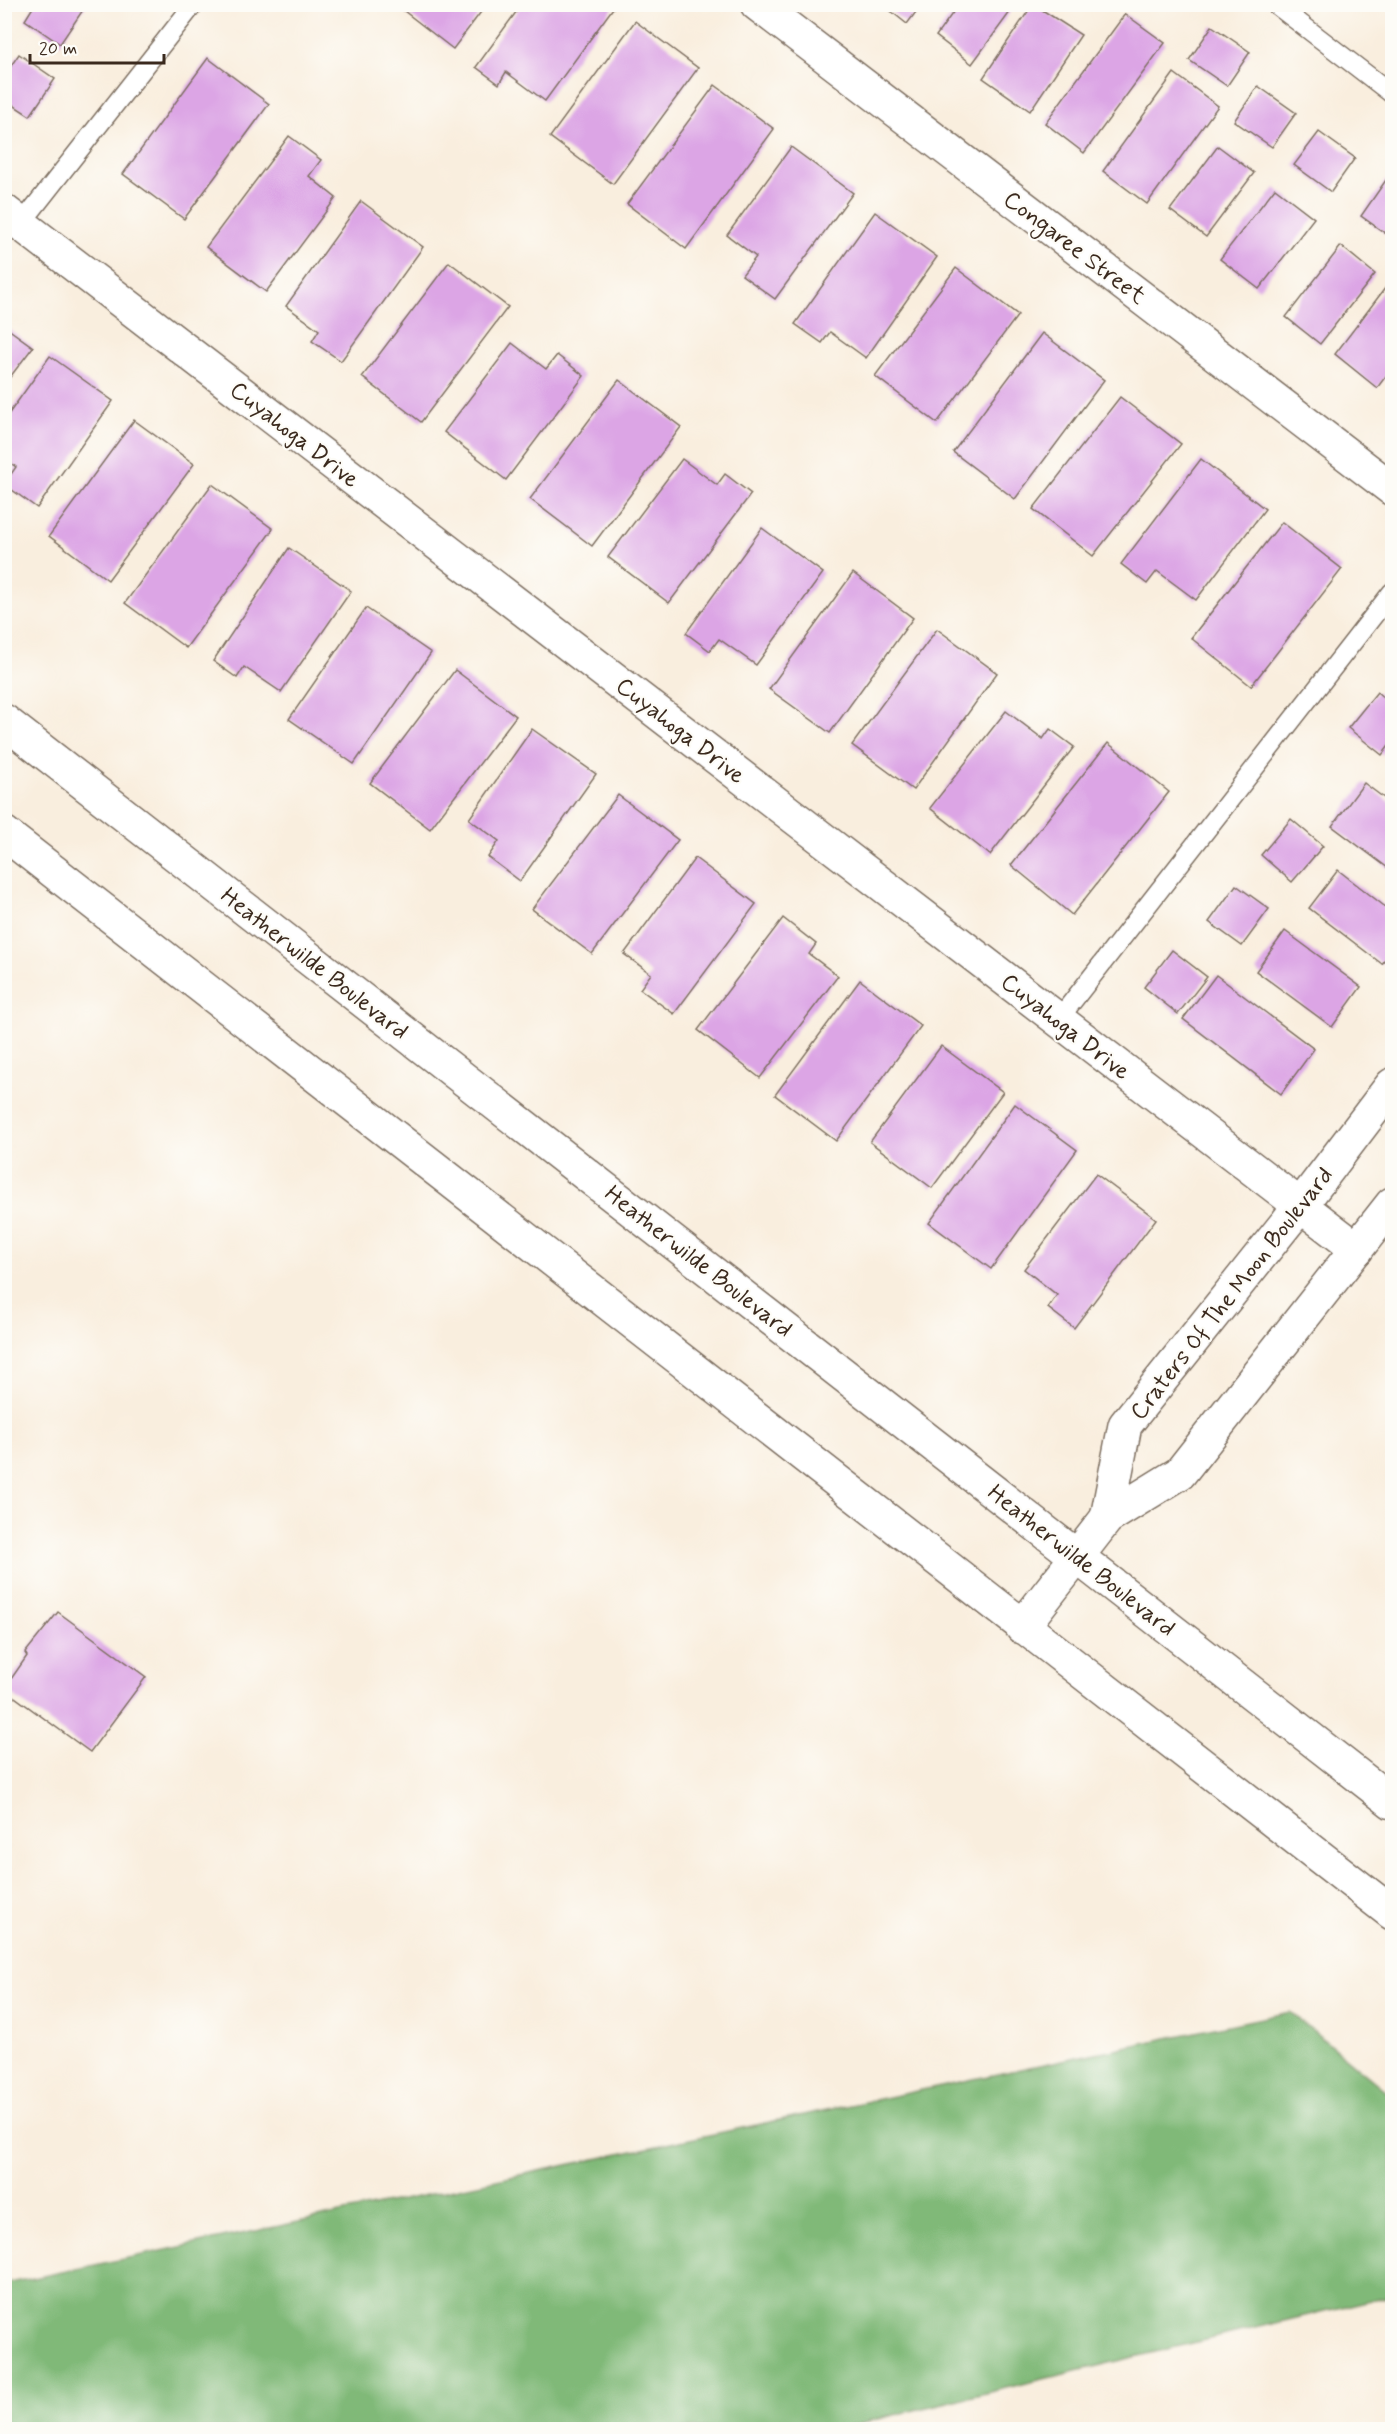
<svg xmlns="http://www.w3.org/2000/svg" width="1397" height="2434" font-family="Mynerve,sans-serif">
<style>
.forest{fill:#80b978;stroke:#5e724b;stroke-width:1.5}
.building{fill:#dca5e5}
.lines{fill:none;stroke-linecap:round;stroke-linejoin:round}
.service-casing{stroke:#7e6f61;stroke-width:21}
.minor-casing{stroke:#7e6f61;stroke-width:36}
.secondary-casing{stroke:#7e6f61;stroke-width:36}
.service{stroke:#fff;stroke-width:18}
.minor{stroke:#fff;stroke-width:33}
.secondary{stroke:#fff;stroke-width:33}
.labels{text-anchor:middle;stroke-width:4.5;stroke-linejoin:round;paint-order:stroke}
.street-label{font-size:24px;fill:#3b2a1e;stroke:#fdfcf7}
</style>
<rect width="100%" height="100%" fill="#fdfcf7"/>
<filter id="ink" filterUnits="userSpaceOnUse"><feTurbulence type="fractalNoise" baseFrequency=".0167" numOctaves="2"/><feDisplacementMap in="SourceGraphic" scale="12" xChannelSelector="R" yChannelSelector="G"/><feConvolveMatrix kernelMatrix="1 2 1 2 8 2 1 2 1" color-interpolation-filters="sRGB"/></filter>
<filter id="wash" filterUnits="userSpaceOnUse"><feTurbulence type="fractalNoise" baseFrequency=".008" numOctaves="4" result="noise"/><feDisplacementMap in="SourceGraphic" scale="24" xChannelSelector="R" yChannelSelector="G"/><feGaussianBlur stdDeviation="1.35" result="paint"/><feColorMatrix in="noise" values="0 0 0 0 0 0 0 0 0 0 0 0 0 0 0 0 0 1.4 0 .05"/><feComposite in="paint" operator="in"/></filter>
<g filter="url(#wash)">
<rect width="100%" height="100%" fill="#f9eede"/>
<polygon class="forest" points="1290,2012 1392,2096 1392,2295 836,2429 5,2429 5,2284"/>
<g id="blocks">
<g class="building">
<polygon points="35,4 87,4 60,44 25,20"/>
<polygon points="395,4 487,4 453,49"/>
<polygon points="522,4 616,4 545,101 506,72 499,84 476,67"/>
<polygon points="882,4 922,4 907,24"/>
<polygon points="959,4 1016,4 972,64 936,36"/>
<polygon points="1033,4 1081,35 1030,111 983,78"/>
<polygon points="1125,14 1165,43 1084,153 1045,123"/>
<polygon points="635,21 698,68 613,184 550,137"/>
<polygon points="1212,26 1250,52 1227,86 1189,60"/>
<polygon points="19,54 55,79 30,116 4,99 4,76"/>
<polygon points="208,58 269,104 184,219 123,174"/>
<polygon points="1174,73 1218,106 1147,204 1103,171"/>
<polygon points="715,85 774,129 686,249 627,204"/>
<polygon points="1258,86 1296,113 1272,147 1234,121"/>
<polygon points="1319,132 1355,158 1331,192 1294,165"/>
<polygon points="289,136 321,160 309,176 336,198 266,292 206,247"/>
<polygon points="1218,146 1254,173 1206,237 1170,210"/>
<polygon points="791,147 853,193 775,299 742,275 756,257 727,235"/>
<polygon points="1386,180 1392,184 1392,238 1361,216"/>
<polygon points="1275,188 1314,218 1259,289 1220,259"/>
<polygon points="361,201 423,247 341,361 312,341 319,330 286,306"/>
<polygon points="875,212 937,257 866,358 830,332 822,343 795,324"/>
<polygon points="1341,246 1375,274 1320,344 1286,317"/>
<polygon points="449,262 508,307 421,422 362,377"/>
<polygon points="956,268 1018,315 937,423 875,376"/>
<polygon points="1392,279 1392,368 1377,388 1335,354"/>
<polygon points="4,326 33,347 4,385"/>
<polygon points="1042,333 1104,380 1015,499 953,452"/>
<polygon points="512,343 546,369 557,355 584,376 506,480 444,432"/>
<polygon points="50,356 113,401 37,508 4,484 16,467 5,459 5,419"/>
<polygon points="619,380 681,427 592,546 530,499"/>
<polygon points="1120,397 1181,444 1093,556 1033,509"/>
<polygon points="134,420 194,464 108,580 49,536"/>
<polygon points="682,459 717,485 725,474 751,494 669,603 608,557"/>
<polygon points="1201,459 1265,509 1196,600 1157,571 1147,584 1121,564"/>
<polygon points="212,484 273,529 186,648 125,603"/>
<polygon points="1282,522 1342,569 1251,686 1191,638"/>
<polygon points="762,528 823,573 756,665 719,639 710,651 686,633"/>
<polygon points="289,548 351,591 281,692 244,667 237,678 213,661"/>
<polygon points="853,573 913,618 830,733 769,689"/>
<polygon points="366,608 431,653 354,764 289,719"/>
<polygon points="937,629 997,673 913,790 852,745"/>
<polygon points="455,670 516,716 430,829 370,783"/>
<polygon points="1377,692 1392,705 1392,742 1382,755 1348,728"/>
<polygon points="1006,711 1043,739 1050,729 1074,747 990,855 930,808"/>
<polygon points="532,729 596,774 520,881 488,857 499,841 469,819"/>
<polygon points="1108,743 1169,792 1072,915 1011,865"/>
<polygon points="1364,783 1392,804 1392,871 1332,826"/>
<polygon points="618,795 678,840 592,954 532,909"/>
<polygon points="1291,819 1323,846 1292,882 1261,855"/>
<polygon points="695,858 756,904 674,1014 640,989 651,974 624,954"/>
<polygon points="1338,870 1392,912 1392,950 1382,964 1309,908"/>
<polygon points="1236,885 1269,909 1242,946 1209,922"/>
<polygon points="783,918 816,944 809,954 838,976 760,1078 698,1030"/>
<polygon points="1285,931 1361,987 1332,1027 1256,971"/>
<polygon points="1172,950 1207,977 1178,1014 1144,987"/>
<polygon points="1216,975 1314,1049 1281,1094 1183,1019"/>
<polygon points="860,980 921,1026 836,1141 775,1095"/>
<polygon points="941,1046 1003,1092 932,1188 870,1142"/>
<polygon points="1015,1104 1077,1150 991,1269 929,1223"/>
<polygon points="1096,1174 1156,1219 1074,1328 1048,1308 1057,1295 1024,1269"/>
<polygon points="58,1612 146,1677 90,1752 4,1689 27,1656 25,1653"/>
</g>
</g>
</g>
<g filter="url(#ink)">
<use href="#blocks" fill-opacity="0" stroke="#7e6f61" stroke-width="1.5"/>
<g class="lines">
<defs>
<g id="service">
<polyline points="1275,4 1392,94"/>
<polyline points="21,224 194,4"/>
<polyline points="1058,1020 1392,592"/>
</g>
<g id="minor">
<polyline points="757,4 1392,489"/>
<polyline points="4,211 1357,1249"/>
<polyline points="1107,1518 1125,1425 1300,1206 1392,1085"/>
<polyline points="1022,1627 1107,1518 1180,1473 1392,1204"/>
</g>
<g id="secondary">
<polyline points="4,721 1392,1802"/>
<polyline points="4,833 1392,1913"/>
</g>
</defs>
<use href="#service" class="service-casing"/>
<use href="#minor" class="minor-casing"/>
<use href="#secondary" class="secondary-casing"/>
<use href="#service" class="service"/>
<use href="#minor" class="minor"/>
<use href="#secondary" class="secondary"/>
</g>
</g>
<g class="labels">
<g class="street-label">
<text transform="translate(1075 247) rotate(37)" y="8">Congaree Street</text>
<text transform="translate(295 434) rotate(38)" y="8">Cuyahoga Drive</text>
<text transform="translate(681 730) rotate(38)" y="8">Cuyahoga Drive</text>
<text transform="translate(315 963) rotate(38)" y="8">Heatherwilde Boulevard</text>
<text transform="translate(1066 1026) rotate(38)" y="8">Cuyahoga Drive</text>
<text transform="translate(699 1261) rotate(38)" y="8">Heatherwilde Boulevard</text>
<text transform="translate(1231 1293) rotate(-52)" y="8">Craters Of The Moon Boulevard</text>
<text transform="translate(1082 1560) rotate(38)" y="8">Heatherwilde Boulevard</text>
</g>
</g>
<rect width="1397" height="2434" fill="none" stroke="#fdfcf7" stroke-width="24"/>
<path d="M30 54v9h134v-9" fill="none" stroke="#3b2a1e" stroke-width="3"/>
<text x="39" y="54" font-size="18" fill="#3b2a1e" stroke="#fdfcf7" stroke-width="4.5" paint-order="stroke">20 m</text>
</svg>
